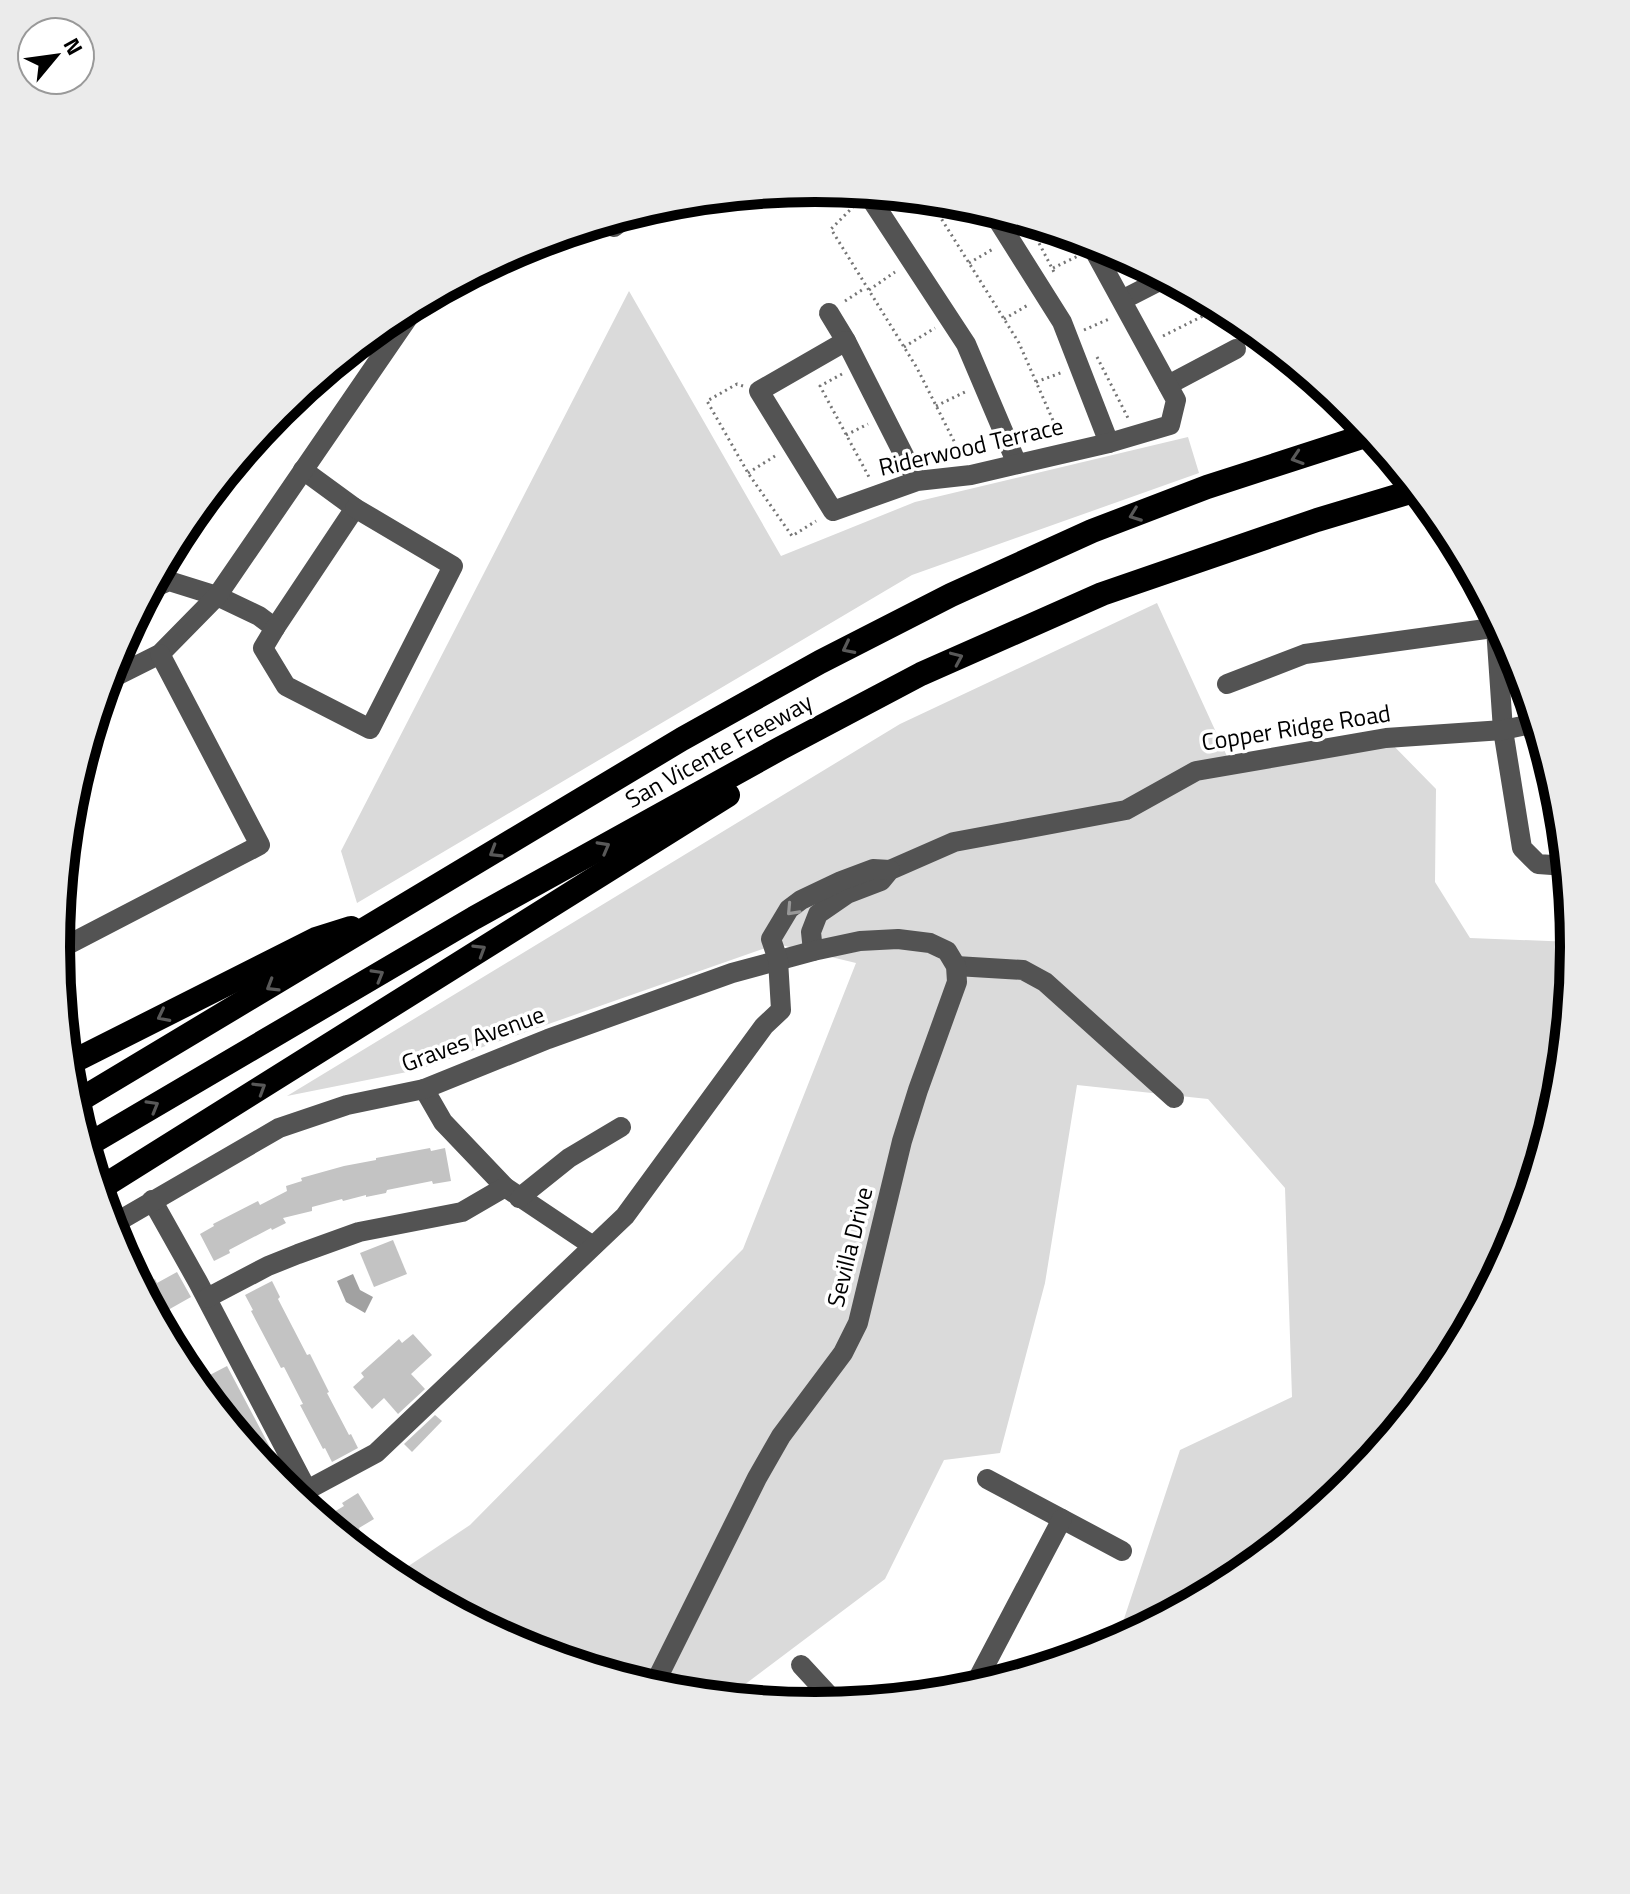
<svg xmlns="http://www.w3.org/2000/svg" width="1630" height="1894" font-family="'Titillium Web',sans-serif">
<style>
.green{fill:#dadada}
.water{fill:#a1a1a1}
.building{fill:#c3c3c3}
.lines{fill:none;stroke-linecap:round;stroke-linejoin:round}
.path{stroke:#757575;stroke-width:3;stroke-dasharray:2 4;stroke-linecap:butt}
.minor{stroke:#535353;stroke-width:20}
.highway{stroke:#000;stroke-width:24}
.oneway{stroke:#595959}
.oneway2{stroke:#989898}
.labels{text-anchor:middle;stroke-width:7;stroke-linejoin:round;paint-order:stroke}
.street-label{font-size:24px;fill:#000;stroke:#fff}
.rim{fill:none;stroke:#000;stroke-width:10}
</style>
<rect width="100%" height="100%" fill="#fff"/>
<g class="green">
<polygon points="629,291 781,556 915,502 1188,437 1199,473 912,575 357,903 341,851"/>
<polygon points="1157,603 1231,765 1386,738 1436,789 1435,882 1470,938 1573,942 1559,1096 1516,1238 1446,1369 1351,1484 1236,1578 1116,1643 1180,1450 1292,1397 1285,1188 1208,1099 1077,1085 1045,1283 1000,1453 944,1460 885,1579 728,1697 666,1691 524,1648 392,1577 470,1525 743,1249 856,963 777,944 417,1070 287,1096 900,724"/>
</g>
<polygon class="water" points="353,1274 360,1290 373,1297 365,1313 346,1302 337,1281"/>
<g class="building">
<polygon points="430,1148 431,1151 445,1148 451,1181 433,1184 432,1181 387,1190 386,1193 366,1197 366,1195 343,1201 342,1199 312,1207 312,1211 283,1218 286,1223 272,1230 271,1228 229,1250 230,1253 214,1261 200,1234 214,1226 213,1224 258,1201 260,1205 287,1191 286,1186 302,1181 301,1178 344,1166 376,1160 376,1158"/>
<polygon points="393,1240 407,1274 374,1287 360,1253"/>
<polygon points="144,1264 153,1280 155,1279 157,1283 177,1272 191,1297 168,1310 206,1377 227,1366 290,1485 284,1489 262,1464 235,1411 224,1417 184,1368 132,1271"/>
<polygon points="272,1281 280,1297 278,1299 307,1355 310,1354 329,1392 327,1393 349,1435 351,1434 358,1448 332,1462 325,1448 323,1449 300,1405 303,1404 284,1367 281,1368 251,1311 253,1310 245,1295"/>
<polygon points="413,1334 432,1355 411,1374 425,1389 398,1414 384,1398 372,1409 353,1387 364,1377 361,1373 399,1339 402,1343"/>
<polygon points="435,1415 442,1421 412,1452 404,1444"/>
<polygon points="358,1493 374,1519 359,1528 360,1531 346,1540 322,1519 344,1506 342,1503"/>
</g>
<g class="lines">
<g class="path">
<polyline points="929,199 1019,343 1059,434"/>
<polyline points="854,206 831,229 917,368 962,457"/>
<polyline points="1028,222 1054,272"/>
<polyline points="969,263 993,249"/>
<polyline points="1053,268 1078,256"/>
<polyline points="869,290 895,272"/>
<polyline points="845,301 865,288"/>
<polyline points="1004,319 1028,305"/>
<polyline points="1084,330 1109,319"/>
<polyline points="1163,336 1215,310"/>
<polyline points="904,347 935,328"/>
<polyline points="1097,357 1128,418"/>
<polyline points="842,374 820,386 869,477"/>
<polyline points="1036,382 1063,372"/>
<polyline points="743,386 737,384 707,401 748,473 792,536 816,521"/>
<polyline points="936,406 965,392"/>
<polyline points="846,435 868,424"/>
<polyline points="748,473 775,456"/>
</g>
<g class="minor">
<polyline points="867,193 966,344 1017,464"/>
<polyline points="992,211 1062,322 1109,443"/>
<polyline points="614,227 630,214"/>
<polyline points="522,247 551,238"/>
<polyline points="1122,300 1165,278"/>
<polyline points="829,313 846,341"/>
<polyline points="1168,385 1236,349"/>
<polyline points="917,481 846,341 759,391 833,511 917,481 971,475 1109,443 1170,425 1176,400 1089,241"/>
<polyline points="149,590 169,581 217,596 259,616 275,628 355,508 303,470"/>
<polyline points="275,628 263,648 286,686 370,729 453,566 355,508"/>
<polyline points="1496,628 1503,730 1522,848 1538,864 1566,866"/>
<polyline points="106,681 160,654 217,596 418,303"/>
<polyline points="1227,684 1305,654 1500,627"/>
<polyline points="56,951 260,845 160,654"/>
<polyline points="813,951 811,932 818,914 847,894 881,881 890,870 954,842 1126,810 1196,771 1386,738 1503,730 1536,723"/>
<polyline points="956,966 1023,970 1045,982 1174,1098"/>
<polyline points="424,1089 443,1122 505,1187 593,1246"/>
<polyline points="519,1198 569,1158 621,1127"/>
<polyline points="152,1200 198,1282 307,1490"/>
<polyline points="110,1226 279,1128 347,1105 424,1089 548,1039 732,973 813,951 860,941 898,939 930,943 947,951 956,966 957,982 918,1090 902,1141 858,1323 843,1353 781,1436 757,1478 653,1687"/>
<polyline points="207,1298 268,1266 298,1254 359,1232 462,1212 505,1187"/>
<polyline points="987,1479 1122,1551"/>
<polyline points="294,1497 376,1453 625,1216 764,1026 781,1010 778,960 771,939 789,909 801,900 841,881 873,869 890,870"/>
<polyline points="801,1665 837,1704"/>
<polyline points="973,1688 1062,1519"/>
</g>
<g class="highway">
<polyline points="68,1064 316,939 351,928"/>
<polyline points="73,1104 682,739 820,662 951,595 1092,531 1207,487 1371,434"/>
<polyline points="86,1146 474,918 781,748 921,674 1102,594 1317,520 1417,490"/>
<polyline points="99,1189 728,795"/>
</g>
</g>
<defs><path id="oneway-chevron" d="M-2-3.5L2.5 0L-2 3.5" fill="none" stroke-width="1.6" stroke-linecap="round" stroke-linejoin="round" transform="scale(2)"/></defs>
<g class="oneway">
<use href="#oneway-chevron" transform="translate(1297 458) rotate(162)"/>
<use href="#oneway-chevron" transform="translate(1135 515) rotate(159)"/>
<use href="#oneway-chevron" transform="translate(848 648) rotate(153)"/>
<use href="#oneway-chevron" transform="translate(957 658) rotate(-24)"/>
<use href="#oneway-chevron" transform="translate(604 847) rotate(-29)"/>
<use href="#oneway-chevron" transform="translate(495 852) rotate(149)"/>
<use href="#oneway-chevron" transform="translate(480 950) rotate(-32)"/>
<use href="#oneway-chevron" transform="translate(378 975) rotate(-30)"/>
<use href="#oneway-chevron" transform="translate(272 986) rotate(149)"/>
<use href="#oneway-chevron" transform="translate(163 1016) rotate(153)"/>
<use href="#oneway-chevron" transform="translate(260 1088) rotate(-32)"/>
<use href="#oneway-chevron" transform="translate(153 1106) rotate(-30)"/>
</g>
<use class="oneway2" href="#oneway-chevron" transform="translate(792 910) rotate(133)"/>
<g class="labels">
<g class="street-label">
<text transform="translate(971 447) rotate(-13)" y="8">Riderwood Terrace</text>
<text transform="translate(1296 728) rotate(-9)" y="8">Copper Ridge Road</text>
<text transform="translate(719 751) rotate(-29)" y="8">San Vicente Freeway</text>
<text transform="translate(473 1039) rotate(-20)" y="8">Graves Avenue</text>
<text transform="translate(850 1247) rotate(-76)" y="8">Sevilla Drive</text>
</g>
</g>
<path d="M0 0H1630V1894H0ZM70 947a745 745 0 1 1 1490 0a745 745 0 1 1-1490 0Z" fill="#ebebeb" fill-rule="evenodd"/>
<path class="rim" d="M70 947a745 745 0 1 1 1490 0a745 745 0 1 1-1490 0Z"/>
<g transform="translate(56 56) rotate(61)"><circle r="38" fill="#ffffff" stroke="#999999" stroke-width="2"/>
<path d="M0-6L14 30L0 20L-14 30Z" fill="#000000"/>
<text y="-12" font-size="22" font-weight="bold" text-anchor="middle" fill="#000000">N</text>
</g>
</svg>
